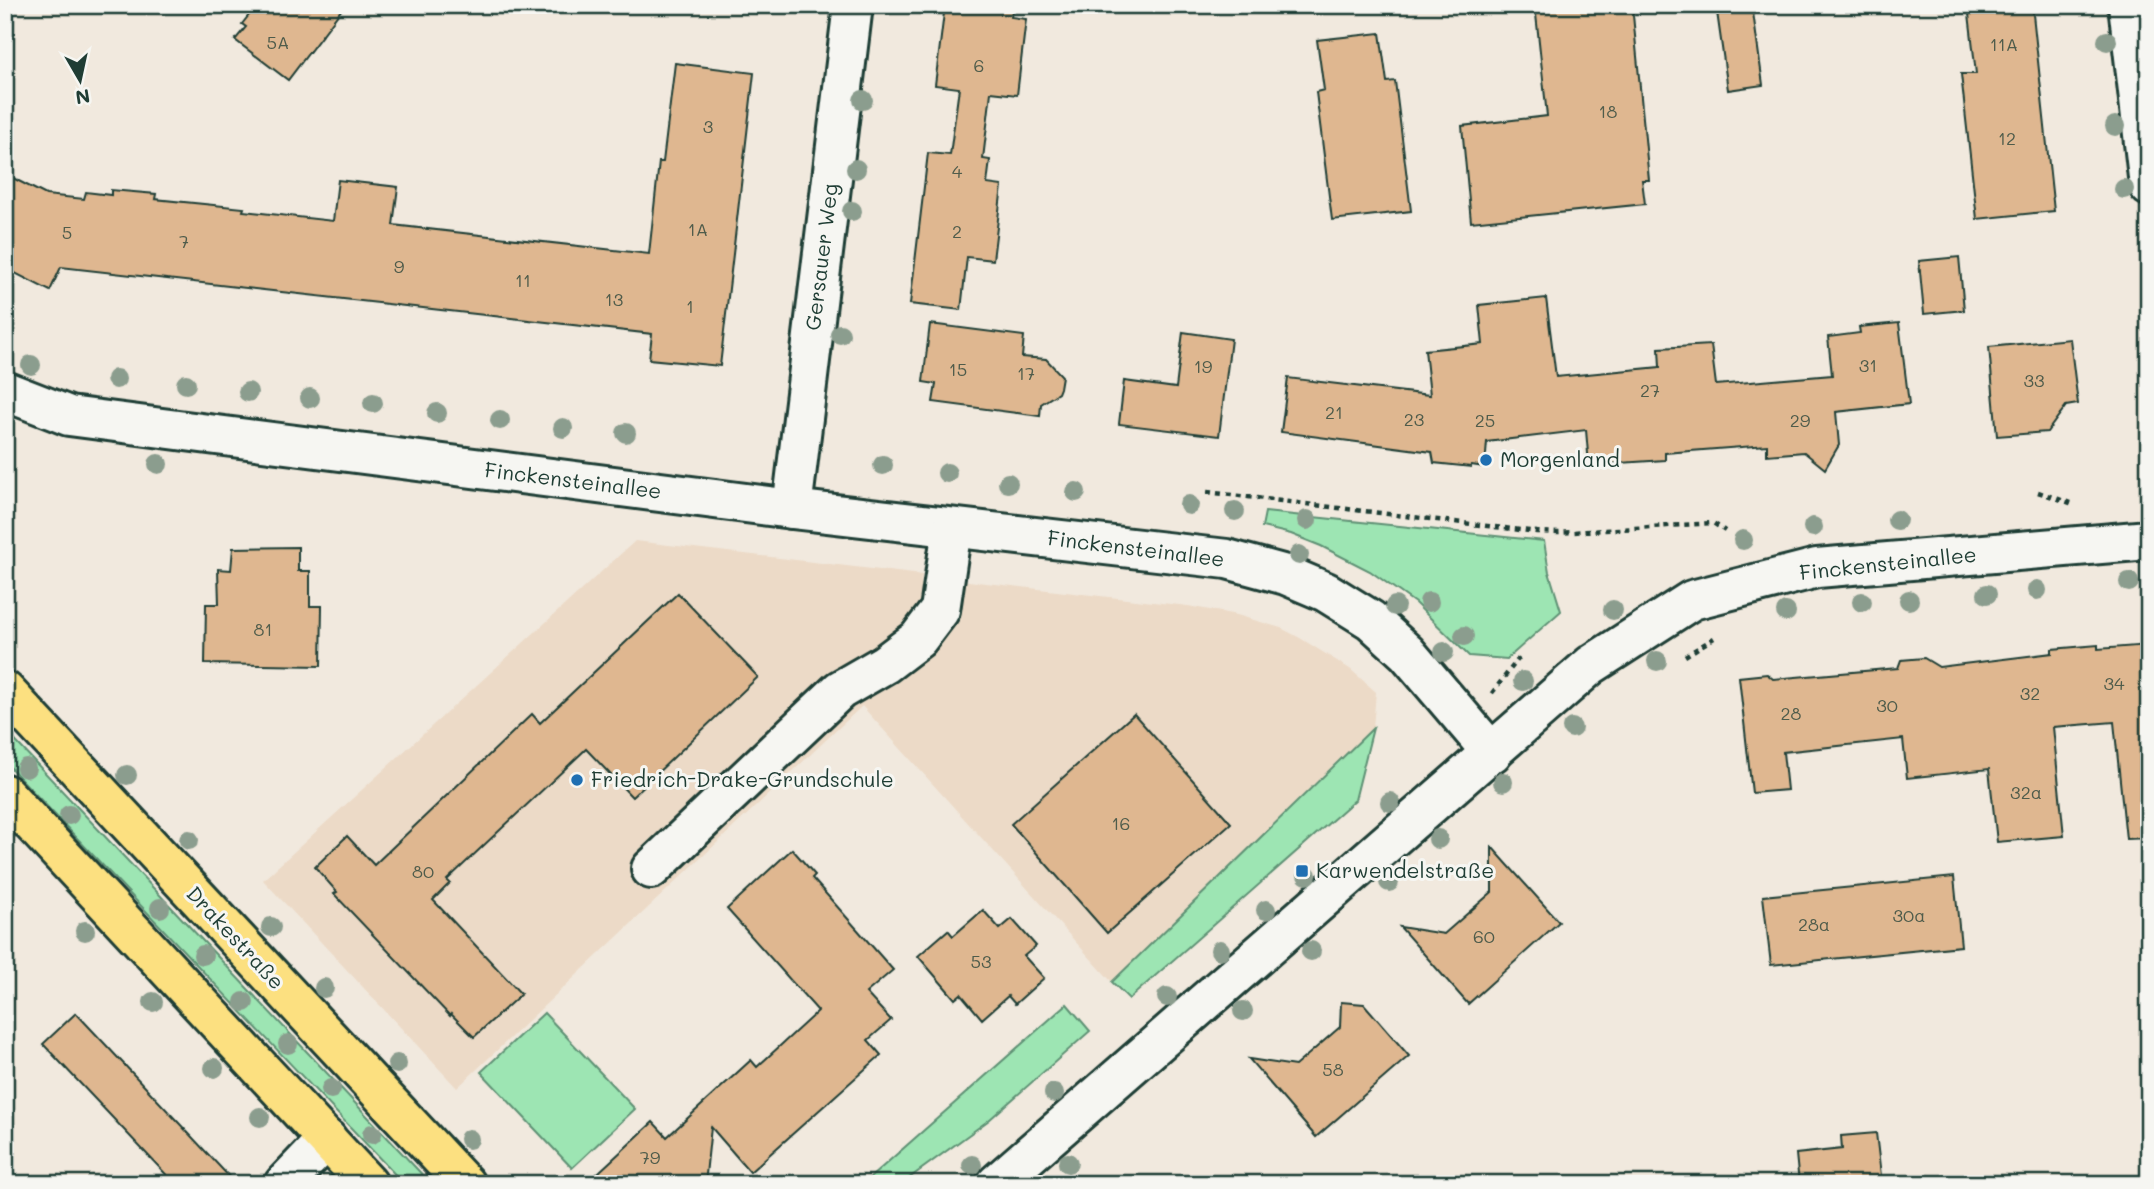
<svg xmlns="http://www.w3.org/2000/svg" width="2154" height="1189" font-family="Mali,sans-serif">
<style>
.built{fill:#ecdac7}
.green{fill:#9de5b3;stroke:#5e9174;stroke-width:2}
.building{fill:#dfb790;stroke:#1f3d34;stroke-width:2}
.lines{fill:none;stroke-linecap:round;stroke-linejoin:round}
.minor-casing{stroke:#1f3d34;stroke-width:44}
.major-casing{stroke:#1f3d34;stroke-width:44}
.path{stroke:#1f3d34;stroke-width:4.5;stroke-dasharray:5 5;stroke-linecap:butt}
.minor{stroke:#f6f6f2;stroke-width:38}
.major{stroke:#fce080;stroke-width:38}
.tree{fill:#8b9d8e}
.poi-dot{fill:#1f6fb2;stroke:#f6f6f2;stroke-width:2.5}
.labels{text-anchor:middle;stroke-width:6;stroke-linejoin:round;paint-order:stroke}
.number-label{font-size:18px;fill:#4f5c4b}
.street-label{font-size:21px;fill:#1f3d34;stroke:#f6f6f2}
.poi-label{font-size:21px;fill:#1f3d34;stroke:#f6f6f2;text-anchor:start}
</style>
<rect width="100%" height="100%" fill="#f1e9de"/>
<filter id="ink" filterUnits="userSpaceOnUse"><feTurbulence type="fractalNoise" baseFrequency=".0143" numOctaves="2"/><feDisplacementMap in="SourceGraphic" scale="14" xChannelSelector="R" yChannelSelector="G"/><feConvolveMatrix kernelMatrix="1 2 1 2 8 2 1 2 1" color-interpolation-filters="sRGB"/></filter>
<g filter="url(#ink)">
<polygon class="built" points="635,541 922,575 921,584 957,588 959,580 1188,606 1237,615 1281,628 1300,638 1350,669 1376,692 1373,728 1112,982 862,706 457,1088 263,880"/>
<g class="green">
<polygon points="1265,512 1544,541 1549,572 1561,611 1507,659 1469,656 1415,603 1370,571 1321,546 1291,534 1262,527"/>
<polygon points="1373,728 1355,800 1129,999 1112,982"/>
<polygon points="5,730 431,1184 404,1184 5,762"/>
<polygon points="1067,1004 1090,1031 989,1120 901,1184 863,1184"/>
<polygon points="544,1013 635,1109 572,1168 481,1072"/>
</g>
<g class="building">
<polygon points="257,5 345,5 288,80 235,40 246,27 242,24"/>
<polygon points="945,5 1013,5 1011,17 1026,19 1017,95 991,92 983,159 990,160 987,184 1002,186 993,260 967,257 961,310 910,304 928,153 950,155 959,88 935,85"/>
<polygon points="1535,5 1632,5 1649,180 1642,180 1645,204 1471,222 1462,126 1547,116"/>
<polygon points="1716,5 1752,5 1763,85 1728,90"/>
<polygon points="1968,5 2032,5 2054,211 1977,219 1961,74 1976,74"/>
<polygon points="1380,33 1387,82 1395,81 1411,211 1332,220 1316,92 1324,90 1317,40"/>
<polygon points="675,63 754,73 720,366 649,359 652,334 61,267 50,291 5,268 5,174 46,195 84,199 86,192 111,195 111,190 156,194 155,199 244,208 243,211 333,221 338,180 398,187 393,225 649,254 659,162 663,162"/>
<polygon points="1959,257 1964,310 1924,314 1919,261"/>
<polygon points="1546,298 1556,377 1660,367 1659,348 1711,345 1716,385 1832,375 1828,337 1860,333 1859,327 1899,323 1909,404 1836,412 1839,445 1825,469 1804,452 1767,455 1767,445 1665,453 1665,460 1589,465 1586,430 1487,442 1485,467 1471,465 1471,467 1434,463 1432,452 1281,432 1288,378 1430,395 1425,350 1483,344 1479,305"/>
<polygon points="930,324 1024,336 1022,357 1046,359 1062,376 1060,388 1058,393 1041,404 1040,416 933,402 936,384 923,382"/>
<polygon points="1183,332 1231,339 1219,436 1119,424 1124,381 1176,388"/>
<polygon points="2070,339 2078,404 2066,406 2047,432 1997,436 1989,347"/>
<polygon points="298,547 298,571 310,571 310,606 322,606 321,666 205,664 206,604 219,604 218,569 231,570 233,548"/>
<polygon points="678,593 758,677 632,797 586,749 447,880 450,883 433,900 521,994 474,1037 451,1014 450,1016 334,894 337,892 315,867 347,836 374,865 532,714 540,723"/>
<polygon points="2098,645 2098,649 2149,645 2149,838 2126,839 2114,722 2053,727 2064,836 1997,842 1989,769 1907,778 1903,739 1783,752 1787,790 1752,793 1739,677 1767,674 1773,679 1898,668 1901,660 1924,658 1939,667 2052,653 2052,649"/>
<polygon points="1134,714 1231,823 1107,933 1011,824"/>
<polygon points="1492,847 1559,922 1468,1004 1400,927 1444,934 1492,892"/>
<polygon points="792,849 815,875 812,878 893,970 866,993 891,1020 868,1040 881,1055 750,1172 711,1127 705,1184 586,1184 653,1122 667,1137 751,1060 757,1067 818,1011 727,909"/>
<polygon points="1954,877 1961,946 1771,965 1763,896"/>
<polygon points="983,910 1000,929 1012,919 1036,946 1024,956 1044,978 1015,1004 1008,996 982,1019 961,994 955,999 918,956 948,930 953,936"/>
<polygon points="1341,1002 1364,1004 1409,1056 1316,1137 1249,1059 1295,1066 1340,1027"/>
<polygon points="76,1013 236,1184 175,1184 43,1044"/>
<polygon points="1876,1133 1882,1184 1799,1184 1796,1154 1842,1149 1841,1136"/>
</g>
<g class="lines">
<defs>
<g id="minor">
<polyline points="2128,5 2149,186"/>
<polyline points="5,391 69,416 792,509 1227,559 1286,575 1326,592 1371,620 1407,653 1492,753"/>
<polyline points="792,509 853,5"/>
<polyline points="651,869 840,690 885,664 918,639 940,610 952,528"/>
<polyline points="284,1184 327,1139"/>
<polyline points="996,1184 1591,665 1692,600 1817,568 2149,540"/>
</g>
<g id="major">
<polyline points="5,691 465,1184"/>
<polyline points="5,794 368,1184"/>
</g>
</defs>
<use href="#minor" class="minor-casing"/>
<use href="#major" class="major-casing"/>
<g class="path">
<polyline points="1207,492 1537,532 1558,533 1713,523 1725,531"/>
<polyline points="2038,492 2073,504"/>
<polyline points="1685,656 1714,638"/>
<polyline points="1492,693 1519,658"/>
</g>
<use href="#minor" class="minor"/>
<use href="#major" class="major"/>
</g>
<g class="tree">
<circle cx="2107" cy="41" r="10"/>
<circle cx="863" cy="100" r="10"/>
<circle cx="2115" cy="126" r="10"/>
<circle cx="856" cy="169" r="10"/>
<circle cx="2124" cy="189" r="10"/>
<circle cx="852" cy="211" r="10"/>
<circle cx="840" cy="334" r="10"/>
<circle cx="31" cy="365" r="10"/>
<circle cx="116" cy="379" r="10"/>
<circle cx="186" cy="384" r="10"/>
<circle cx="248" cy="392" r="10"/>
<circle cx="310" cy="398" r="10"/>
<circle cx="373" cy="403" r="10"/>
<circle cx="437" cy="413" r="10"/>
<circle cx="500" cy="420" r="10"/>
<circle cx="563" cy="428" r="10"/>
<circle cx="626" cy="433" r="10"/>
<circle cx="158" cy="464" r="10"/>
<circle cx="883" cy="465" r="10"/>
<circle cx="947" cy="473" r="10"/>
<circle cx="1008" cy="483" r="10"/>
<circle cx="1076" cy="492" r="10"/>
<circle cx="1189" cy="505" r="10"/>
<circle cx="1235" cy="511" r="10"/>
<circle cx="1307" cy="520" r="10"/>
<circle cx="1897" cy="520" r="10"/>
<circle cx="1813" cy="527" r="10"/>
<circle cx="1743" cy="540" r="10"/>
<circle cx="1299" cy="555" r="10"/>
<circle cx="2129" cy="582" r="10"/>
<circle cx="2037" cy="590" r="10"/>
<circle cx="1987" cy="594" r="10"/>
<circle cx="1909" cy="600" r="10"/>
<circle cx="1429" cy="602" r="10"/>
<circle cx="1862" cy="602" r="10"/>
<circle cx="1395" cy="606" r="10"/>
<circle cx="1613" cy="610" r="10"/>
<circle cx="1786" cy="612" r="10"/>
<circle cx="1464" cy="636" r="10"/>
<circle cx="1444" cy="652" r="10"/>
<circle cx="1657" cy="661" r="10"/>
<circle cx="1523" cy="681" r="10"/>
<circle cx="1572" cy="728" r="10"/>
<circle cx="26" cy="768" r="10"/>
<circle cx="127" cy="775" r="10"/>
<circle cx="1503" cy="782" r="10"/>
<circle cx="1390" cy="802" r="10"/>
<circle cx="69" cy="815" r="10"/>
<circle cx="1438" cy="839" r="10"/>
<circle cx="189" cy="840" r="10"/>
<circle cx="1307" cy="875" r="10"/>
<circle cx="1389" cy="882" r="10"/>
<circle cx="160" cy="908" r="10"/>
<circle cx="1266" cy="910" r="10"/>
<circle cx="271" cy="927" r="10"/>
<circle cx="85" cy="931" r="10"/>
<circle cx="1220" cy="950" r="10"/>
<circle cx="1311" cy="951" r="10"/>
<circle cx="203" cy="955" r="10"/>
<circle cx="324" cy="988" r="10"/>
<circle cx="1167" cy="997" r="10"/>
<circle cx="153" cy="1002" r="10"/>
<circle cx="244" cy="1002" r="10"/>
<circle cx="1243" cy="1011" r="10"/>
<circle cx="288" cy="1044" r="10"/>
<circle cx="397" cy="1064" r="10"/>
<circle cx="214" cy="1068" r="10"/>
<circle cx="331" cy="1089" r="10"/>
<circle cx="1054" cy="1093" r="10"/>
<circle cx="260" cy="1117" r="10"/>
<circle cx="372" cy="1134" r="10"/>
<circle cx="469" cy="1139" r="10"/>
<circle cx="1068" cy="1163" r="10"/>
<circle cx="972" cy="1165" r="10"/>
</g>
</g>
<g class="poi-dot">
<circle cx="1486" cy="460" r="7"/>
<circle cx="577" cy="780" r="7"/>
<rect x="1295" y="864" width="14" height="14" rx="3.5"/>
</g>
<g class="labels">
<g class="number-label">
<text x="278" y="49">5A</text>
<text x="2004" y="51">11A</text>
<text x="979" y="72">6</text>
<text x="1608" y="118">18</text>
<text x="708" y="133">3</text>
<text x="2007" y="145">12</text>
<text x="957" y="178">4</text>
<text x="698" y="236">1A</text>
<text x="957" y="238">2</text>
<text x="67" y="239">5</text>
<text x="184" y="248">7</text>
<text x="399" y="273">9</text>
<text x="523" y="287">11</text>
<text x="614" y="306">13</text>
<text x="690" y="313">1</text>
<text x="1868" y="372">31</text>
<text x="1203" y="373">19</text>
<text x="958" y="376">15</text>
<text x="1026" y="380">17</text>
<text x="2034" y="387">33</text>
<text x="1650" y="397">27</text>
<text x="1334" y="419">21</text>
<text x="1414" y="426">23</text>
<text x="1485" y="427">25</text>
<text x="1800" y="427">29</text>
<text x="263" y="636">81</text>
<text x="2114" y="690">34</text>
<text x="2030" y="700">32</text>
<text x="1887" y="712">30</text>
<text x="1791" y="720">28</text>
<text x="2026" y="799">32a</text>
<text x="1121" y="830">16</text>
<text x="423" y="878">80</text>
<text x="1909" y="922">30a</text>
<text x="1814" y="931">28a</text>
<text x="1484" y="943">60</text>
<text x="981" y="968">53</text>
<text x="1333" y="1076">58</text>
<text x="650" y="1164">79</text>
</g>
<g class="street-label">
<text transform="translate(822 257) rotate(-83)" y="7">Gersauer Weg</text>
<text transform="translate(573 481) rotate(7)" y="7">Finckensteinallee</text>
<text transform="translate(1136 549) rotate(7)" y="7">Finckensteinallee</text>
<text transform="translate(1888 564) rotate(-6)" y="7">Finckensteinallee</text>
<text transform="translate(235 938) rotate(47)" y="7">Drakestraße</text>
</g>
<g class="poi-label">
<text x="1500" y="467">Morgenland</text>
<text x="591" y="787">Friedrich-Drake-Grundschule</text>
<text x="1316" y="878">Karwendelstraße</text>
</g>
</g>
<rect width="2154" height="1189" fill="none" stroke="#f6f6f2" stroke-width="28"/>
<rect x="14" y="14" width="2126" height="1161" fill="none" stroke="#1f3d34" stroke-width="2.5" filter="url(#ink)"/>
<g transform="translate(80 80) rotate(171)" stroke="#f6f6f2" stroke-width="5" paint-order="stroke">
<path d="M0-5L12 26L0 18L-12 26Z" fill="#1f3d34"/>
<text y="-10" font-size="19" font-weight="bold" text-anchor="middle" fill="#1f3d34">N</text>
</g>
</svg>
